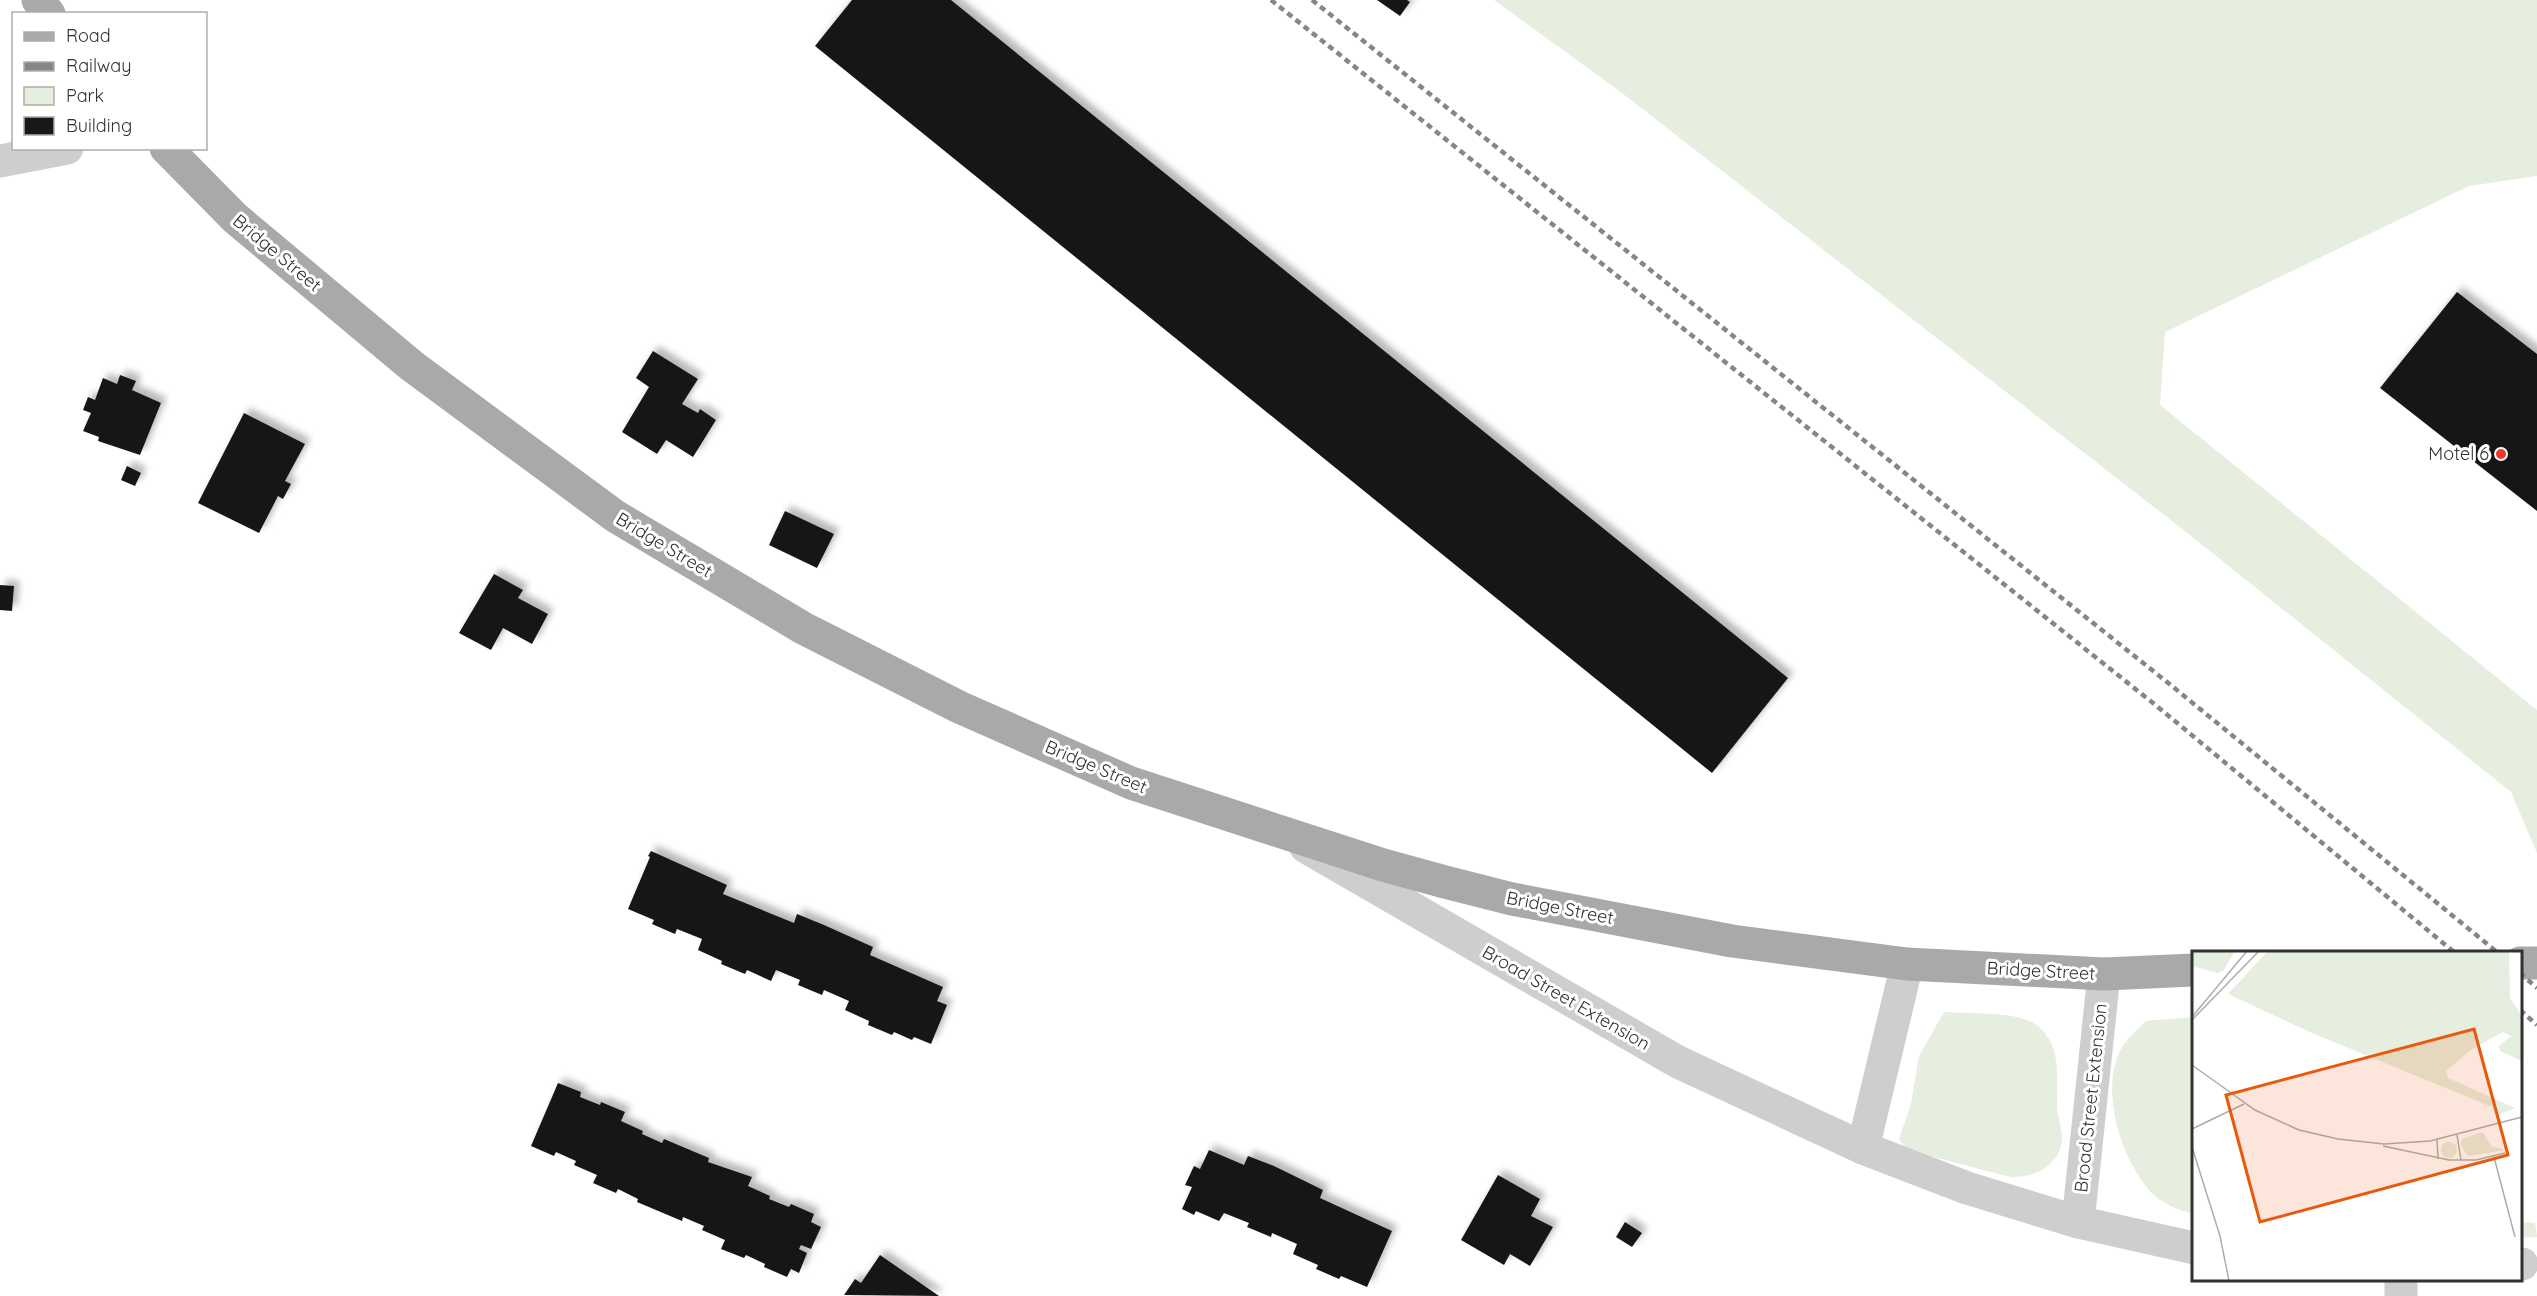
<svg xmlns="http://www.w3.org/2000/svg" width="2537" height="1296" font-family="Quicksand,sans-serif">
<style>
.green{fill:#e5eedf}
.building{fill:#181818;filter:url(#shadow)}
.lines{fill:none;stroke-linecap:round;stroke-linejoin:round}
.minor{stroke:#cecece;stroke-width:33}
.major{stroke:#a9a9a9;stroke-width:33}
.rail{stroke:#868686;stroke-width:4.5;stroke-dasharray:6 4.5;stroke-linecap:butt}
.poi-dot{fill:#f0362b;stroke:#fff;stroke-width:2}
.labels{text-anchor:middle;stroke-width:6;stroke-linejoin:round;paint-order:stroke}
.street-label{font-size:18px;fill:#313131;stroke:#fff}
.poi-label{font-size:18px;fill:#313131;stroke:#fff;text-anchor:end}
.inset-road{fill:none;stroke:#adadad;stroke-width:1.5}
.view{fill:#e8590c;fill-opacity:0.15;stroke:#e8590c;stroke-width:3}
.inset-edge{fill:none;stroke:#313131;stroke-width:3}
</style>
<defs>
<filter id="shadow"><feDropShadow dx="5.5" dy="-5.5" stdDeviation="3" flood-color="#0004"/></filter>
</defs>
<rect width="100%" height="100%" fill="#fff"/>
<g class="green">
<polygon points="1494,0 2537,0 2537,176 2469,186 2165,332 2160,405 2537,710 2537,853 2511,792 2195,539 1622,93"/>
<path d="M1944 1012C1967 1014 2016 1011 2035 1024 2062 1043 2057 1076 2057 1105 2057 1117 2063 1129 2062 1141 2058 1167 2033 1178 2010 1177L1919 1153 1904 1146 1899 1139 1911 1104 1919 1056Z"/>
<path d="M2193 1017H2194L2193 1214C2182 1211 2166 1205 2156 1197 2123 1166 2100 1095 2119 1053 2125 1040 2137 1030 2146 1021Z"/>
<polygon points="2521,1222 2535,1223 2537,1237 2521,1238"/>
</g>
<g class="building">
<polygon points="852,0 951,0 1788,678 1712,773 815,46"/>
<polygon points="1377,0 1407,0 1410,2 1400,16"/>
<polygon points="2457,292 2537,354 2537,511 2380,388"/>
<polygon points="653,351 698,379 682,404 698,413 700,409 716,420 693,457 666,440 657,454 622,432 649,387 636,378"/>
<polygon points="120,375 136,381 132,390 161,403 140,455 98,441 99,437 83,431 91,413 83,410 88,397 95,400 103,378 117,384"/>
<polygon points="244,413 305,444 285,481 291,484 283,499 278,496 259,533 198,503"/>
<polygon points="127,466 141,473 135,486 121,480"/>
<polygon points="785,511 834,534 817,568 769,545"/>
<polygon points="494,574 523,590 518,598 548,614 532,644 503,628 491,650 459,633"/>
<polygon points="0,585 14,586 12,611 0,610"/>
<polygon points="651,851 727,885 723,894 794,923 797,914 824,925 873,947 870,955 943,987 937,1001 947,1005 931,1044 914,1037 912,1040 894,1032 892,1035 868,1025 869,1021 845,1010 849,1001 824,990 822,995 798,985 800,980 776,970 771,981 747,970 745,974 721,964 722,961 698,950 702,939 677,929 675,934 652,924 654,920 628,909 650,857 648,856"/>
<polygon points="558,1083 581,1092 580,1097 600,1105 601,1102 625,1112 621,1121 643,1131 642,1134 662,1143 664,1139 709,1158 708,1162 752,1177 748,1186 770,1196 769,1199 789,1207 791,1204 814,1214 811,1222 821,1227 811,1249 801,1245 799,1249 807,1253 799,1273 791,1269 787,1277 764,1267 765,1264 746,1255 744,1258 721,1249 725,1240 702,1230 704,1226 683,1217 682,1221 637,1202 638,1199 618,1189 616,1193 593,1183 597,1175 574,1165 576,1161 556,1152 554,1156 531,1146"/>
<polygon points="1209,1150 1244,1165 1248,1156 1274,1166 1323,1190 1320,1198 1392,1231 1367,1287 1341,1276 1339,1279 1316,1269 1318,1265 1293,1254 1297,1244 1272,1233 1271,1237 1247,1227 1249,1223 1224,1213 1219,1221 1196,1211 1194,1215 1182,1209 1192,1187 1185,1185 1194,1166 1200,1169"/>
<polygon points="1498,1175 1540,1199 1531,1216 1553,1227 1530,1266 1510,1254 1504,1265 1461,1240"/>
<polygon points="1625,1222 1642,1233 1632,1247 1616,1237"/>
<polygon points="880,1255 939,1296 844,1295 855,1279 861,1283"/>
</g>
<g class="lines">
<g class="minor">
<polyline points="0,161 67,148"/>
<polyline points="1306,847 1678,1062 1863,1148 1967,1188 2078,1222 2194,1248"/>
<polyline points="1863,1148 1907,964"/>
<polyline points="2078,1222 2104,974"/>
<polyline points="2520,1264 2522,1264"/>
<polyline points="2401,1296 2401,1280"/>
</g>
<g class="major">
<polyline points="38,0 49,14"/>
<polyline points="166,148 235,218 412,366 615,516 803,628 959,707 1131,783 1383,865 1445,882 1512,899 1732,941 1907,964 2104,974 2194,970"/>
<polyline points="2520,963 2537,963"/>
</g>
<g class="rail">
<polyline points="1271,0 2153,703 2454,952"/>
<polyline points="1312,0 2167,682 2497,952"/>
<polyline points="2520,973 2537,988"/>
<polyline points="2520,1010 2537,1025"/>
</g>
</g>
<circle class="poi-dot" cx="2501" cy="454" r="6"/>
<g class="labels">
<g class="street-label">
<text transform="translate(277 253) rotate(40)" y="6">Bridge Street</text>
<text transform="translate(664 545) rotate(31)" y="6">Bridge Street</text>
<text transform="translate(1096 767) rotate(23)" y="6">Bridge Street</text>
<text transform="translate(1560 908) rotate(11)" y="6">Bridge Street</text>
<text transform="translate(2041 971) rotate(3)" y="6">Bridge Street</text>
<text transform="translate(1566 998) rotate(30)" y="6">Broad Street Extension</text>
<text transform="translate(2091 1098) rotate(-84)" y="6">Broad Street Extension</text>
</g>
<g class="poi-label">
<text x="2489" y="460">Motel 6</text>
</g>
</g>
<g transform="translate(2192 951)">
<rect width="330" height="330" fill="#fff"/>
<path d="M0 0H43L31 20 25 22 0 15ZM76 0H317L318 47 330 65V110L308 100 307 95 319 85 311 81 280 98 254 120 256 127 323 157 306 164 300 156 120 82 36 43ZM291 181 299 195 314 199 276 205 269 195 270 188ZM249 199a8 8 0 1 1 16 0a8 8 0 1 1-16 0Z" fill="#e5eedf"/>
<path class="inset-road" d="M0 66 55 0M0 69 67 0M0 114 63 159 107 179 146 188 192 193 238 190 330 166M0 178 52 153M265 184 269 209M245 188 246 208M191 195 257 209H284L313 202M0 196 28 285 37 330M302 206 323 286"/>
<path class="view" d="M282 78 316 204 68 271 34 144Z"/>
<rect width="330" height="330" class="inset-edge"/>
</g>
<rect x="12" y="12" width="195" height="138" fill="#ffffff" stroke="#adadad" stroke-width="1.5"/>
<rect x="24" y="32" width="30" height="9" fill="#a9a9a9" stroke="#adadad" stroke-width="1.5"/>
<text x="66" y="42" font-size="18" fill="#313131">Road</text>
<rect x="24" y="62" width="30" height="9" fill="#868686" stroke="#adadad" stroke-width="1.5"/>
<text x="66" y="72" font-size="18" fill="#313131">Railway</text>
<rect x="24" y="87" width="30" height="18" fill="#e5eedf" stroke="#adadad" stroke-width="1.5"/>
<text x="66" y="102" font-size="18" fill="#313131">Park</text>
<rect x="24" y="117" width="30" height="18" fill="#181818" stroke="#adadad" stroke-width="1.5"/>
<text x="66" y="132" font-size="18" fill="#313131">Building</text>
</svg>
